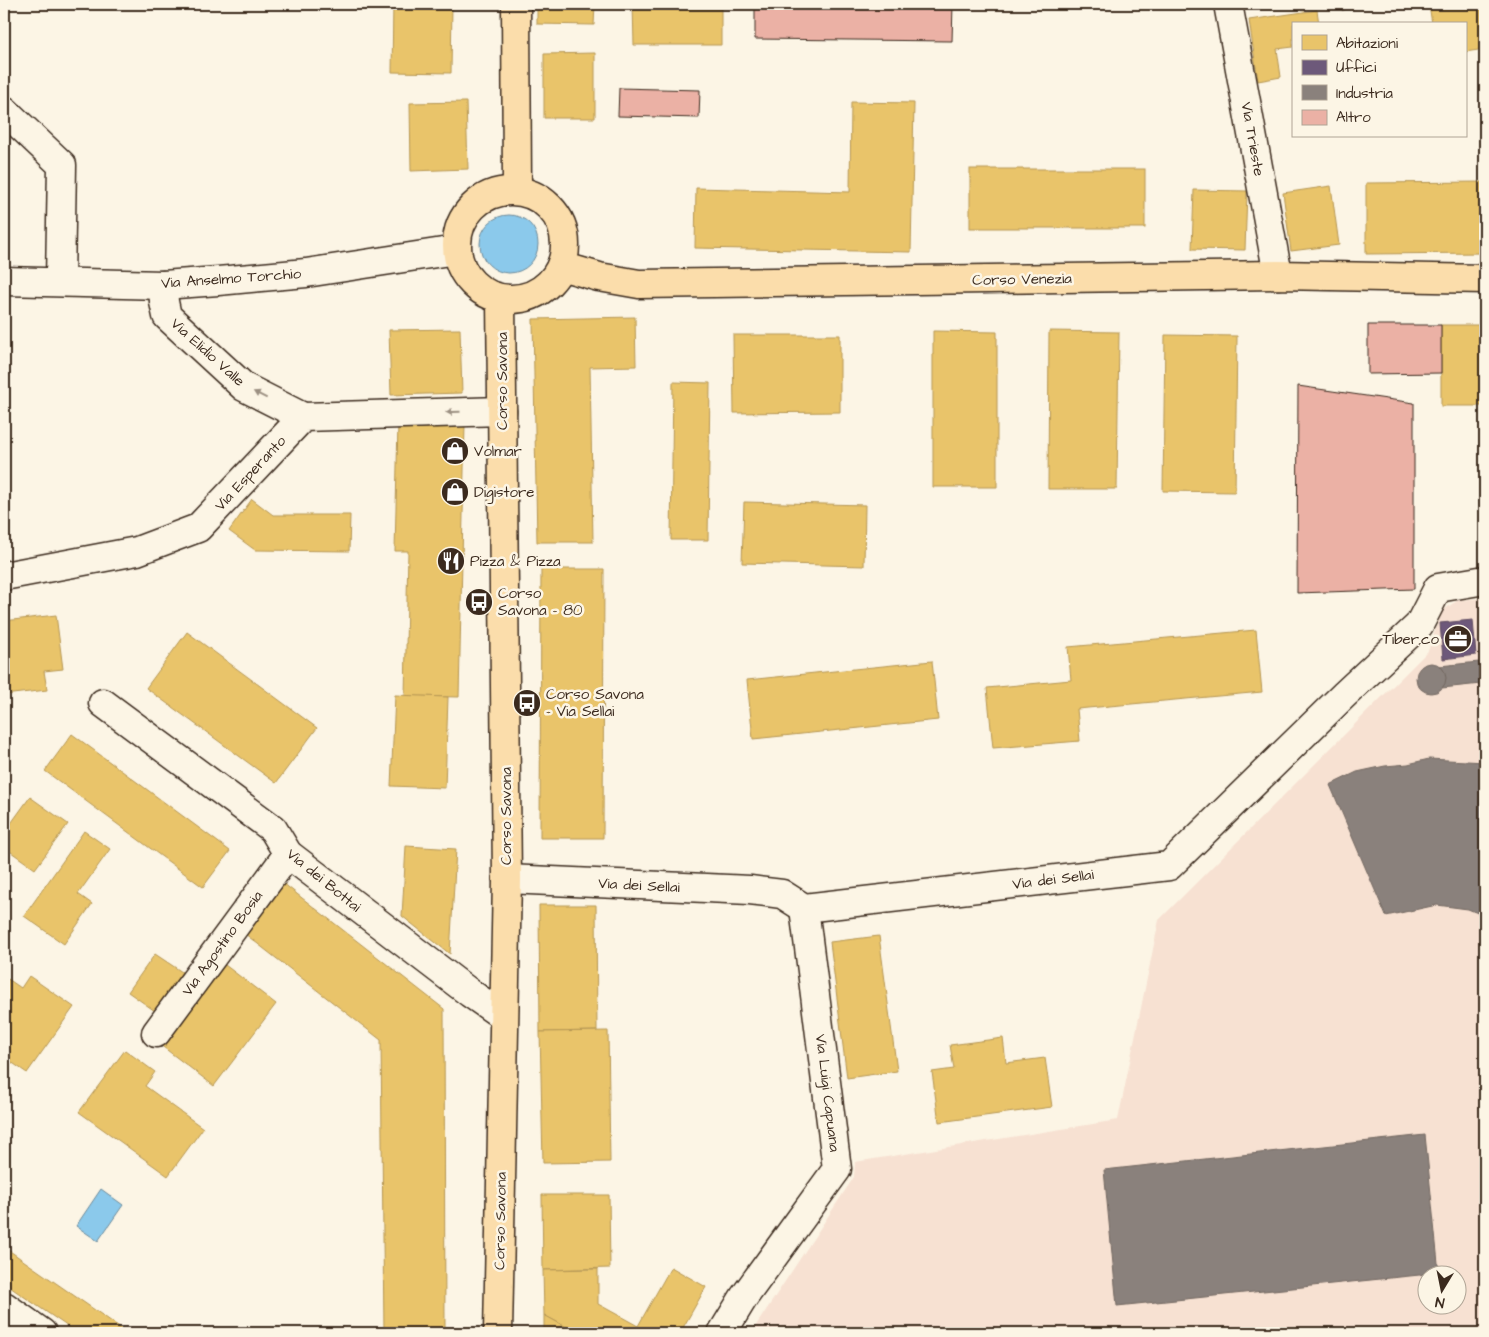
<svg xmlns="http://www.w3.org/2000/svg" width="1489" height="1337" font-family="'Architects Daughter',sans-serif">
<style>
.built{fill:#f7e1d2;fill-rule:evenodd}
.water{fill:#8bc9eb;stroke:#6b8999}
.homes{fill:#e9c46a;stroke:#b59653}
.offices{fill:#6d597a;stroke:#5e4b5e}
.industry{fill:#8a817c;stroke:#726760}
.building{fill:#ebb1a5;stroke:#3b2a1e}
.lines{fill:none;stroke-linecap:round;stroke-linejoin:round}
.minor-casing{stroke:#3b2a1e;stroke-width:31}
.primary-casing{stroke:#3b2a1e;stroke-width:31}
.minor{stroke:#fcf5e5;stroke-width:28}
.primary{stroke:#fbddab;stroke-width:28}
.oneway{fill:#9c9082}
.labels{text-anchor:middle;stroke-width:5;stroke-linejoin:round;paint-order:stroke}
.street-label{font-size:15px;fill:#3b2a1e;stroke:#fcf5e5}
.poi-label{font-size:15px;fill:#3b2a1e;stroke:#fcf5e5;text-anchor:start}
</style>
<rect width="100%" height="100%" fill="#fcf5e5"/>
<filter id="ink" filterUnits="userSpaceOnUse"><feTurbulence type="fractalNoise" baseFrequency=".02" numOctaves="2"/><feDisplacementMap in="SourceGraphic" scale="10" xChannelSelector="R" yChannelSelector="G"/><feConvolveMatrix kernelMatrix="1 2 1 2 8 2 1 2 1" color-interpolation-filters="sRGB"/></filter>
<g filter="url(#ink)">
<path class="built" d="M1485 598V1333H751L854 1177 855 1162 1118 1120 1159 920 1428 651 1442 611 1458 600ZM1426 1274H1456V1304H1426Z"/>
<g class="water">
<circle cx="509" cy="244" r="29"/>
<polygon points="101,1189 123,1205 98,1241 76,1226"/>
</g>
<g class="homes">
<polygon points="393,4 452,4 451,73 392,72"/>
<polygon points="537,4 595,4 594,25 537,24"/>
<polygon points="633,4 721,4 721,45 634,45"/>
<polygon points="1429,4 1485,4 1485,49 1465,52 1465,24 1432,24"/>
<polygon points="1317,10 1319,24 1293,24 1293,47 1277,49 1281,77 1258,81 1249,20"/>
<polygon points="595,53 595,118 544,118 544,54"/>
<polygon points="466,102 468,169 411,171 410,103"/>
<polygon points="851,102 914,103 911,252 695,248 696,188 850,192"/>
<rect x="970" y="169" width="175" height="59"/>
<polygon points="1485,182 1485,253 1366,254 1366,183"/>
<polygon points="1331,186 1339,245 1291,251 1283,193"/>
<polygon points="1194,190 1247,191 1245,250 1192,249"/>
<polygon points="635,317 636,366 590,367 593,542 537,542 533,319"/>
<rect x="1441" y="325" width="44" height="81"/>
<polygon points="460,329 462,393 391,395 389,330"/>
<polygon points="933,331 997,332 997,487 933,487"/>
<polygon points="1049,331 1119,332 1117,489 1048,489"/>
<polygon points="733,335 840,335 840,412 734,413"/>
<polygon points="1165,335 1237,336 1235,492 1163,491"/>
<polygon points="673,382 710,383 708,540 671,540"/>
<polygon points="398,423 465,424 459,697 405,696 408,551 395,551"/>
<polygon points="252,499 273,515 350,515 349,551 255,550 229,531"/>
<polygon points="744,502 865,505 864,566 742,563"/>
<polygon points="541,569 604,569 603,838 540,838"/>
<polygon points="56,615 63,669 44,671 47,690 4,695 4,621"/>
<polygon points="1256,630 1262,692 1077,709 1080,741 993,748 987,688 1071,680 1068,647"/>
<polygon points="187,632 317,728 276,783 146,688"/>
<polygon points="932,661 938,720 753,739 747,680"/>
<polygon points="395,695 448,697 445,788 391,786"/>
<polygon points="72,734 230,851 203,887 45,771"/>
<polygon points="30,797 68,824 35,869 4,847 4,833"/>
<polygon points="84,831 110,849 78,894 92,904 64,944 24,916"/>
<polygon points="406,846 456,849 450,954 402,916"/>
<polygon points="279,880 444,1009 445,1333 384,1333 381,1040 240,930"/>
<polygon points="539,905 596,905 597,1031 540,1032"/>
<polygon points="879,936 897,1071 847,1078 830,942"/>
<polygon points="155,954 182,972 155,1011 128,992"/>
<polygon points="225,965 276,1004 214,1086 163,1047"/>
<polygon points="29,976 74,1007 27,1073 4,1057 4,985 8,979 21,988"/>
<polygon points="608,1031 610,1162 543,1163 540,1032"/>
<polygon points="1003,1038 1006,1063 1045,1058 1052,1107 939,1122 932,1072 954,1069 950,1045"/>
<polygon points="125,1050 155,1072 145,1086 203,1128 168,1176 79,1112"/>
<polygon points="542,1195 609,1195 610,1268 543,1270"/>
<polygon points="4,1247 128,1333 77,1333 4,1283"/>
<polygon points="671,1267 706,1287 680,1333 577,1333 544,1315 543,1270 598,1269 598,1304 638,1326"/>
<polygon points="544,1315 577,1333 544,1333"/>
</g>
<polygon class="offices" points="1473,620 1476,655 1443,659 1440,623"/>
<g class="industry">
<polygon points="1479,662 1481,684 1442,688 1445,679 1443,669 1439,666"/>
<circle cx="1431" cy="678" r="15"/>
<polygon points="1429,759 1485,762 1485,916 1468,909 1437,905 1386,916 1330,785 1357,772 1385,766 1408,764"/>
<polygon points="1425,1135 1439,1273 1117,1306 1104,1170"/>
</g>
<g class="building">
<polygon points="755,4 953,4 952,41 755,39"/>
<polygon points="1341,4 1378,4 1342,10"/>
<polygon points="619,88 700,90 699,118 618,116"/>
<polygon points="1368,325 1441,325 1441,373 1368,374"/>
<polygon points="1298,386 1414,403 1414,589 1297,593"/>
</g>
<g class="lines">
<defs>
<g id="minor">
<polyline points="1228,4 1278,275"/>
<polyline points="4,110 62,165 60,281"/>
<polyline points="4,281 163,285 218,281 306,273 456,250"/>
<polyline points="163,285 164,302 167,316 244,387 303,417"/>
<polyline points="4,576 137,551 198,528 303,417 502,411"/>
<polyline points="103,703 273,829 288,854 470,993 503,1016"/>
<polyline points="507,879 750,890 782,894 804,908 1169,866 1344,695 1419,625 1438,588 1485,580"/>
<polyline points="156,1033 288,854"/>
<polyline points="4,1306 42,1333"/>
<polyline points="722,1333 744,1297 837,1169 804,908"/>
</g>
<g id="primary">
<polyline points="516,4 517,190"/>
<circle cx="511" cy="245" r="54"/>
<polyline points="561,266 599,277 639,284 1278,275 1485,279"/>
<polyline points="498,1333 507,879 501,299"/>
</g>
</defs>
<use href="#minor" class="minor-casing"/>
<use href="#primary" class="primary-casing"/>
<use href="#minor" class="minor"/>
<use href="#primary" class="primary"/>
</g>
<defs><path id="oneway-solid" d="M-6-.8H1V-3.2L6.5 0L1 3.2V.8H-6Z" transform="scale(1.25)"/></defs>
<g class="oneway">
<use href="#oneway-solid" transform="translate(260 395) rotate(-153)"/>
<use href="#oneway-solid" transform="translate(453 412) rotate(178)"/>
</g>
</g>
<defs>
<symbol id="shop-disc" viewBox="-11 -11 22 22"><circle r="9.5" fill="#3b2a1e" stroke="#fcf5e5"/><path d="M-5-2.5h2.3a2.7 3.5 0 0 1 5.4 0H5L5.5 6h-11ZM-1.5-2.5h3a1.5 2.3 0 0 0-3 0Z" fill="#fff"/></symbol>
<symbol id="restaurant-disc" viewBox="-11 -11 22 22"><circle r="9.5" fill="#3b2a1e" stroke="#fcf5e5"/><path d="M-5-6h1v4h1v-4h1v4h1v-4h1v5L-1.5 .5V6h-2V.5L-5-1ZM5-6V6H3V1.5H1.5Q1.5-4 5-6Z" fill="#fff"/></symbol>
<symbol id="bus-disc" viewBox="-11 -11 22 22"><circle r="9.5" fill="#3b2a1e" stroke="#fcf5e5"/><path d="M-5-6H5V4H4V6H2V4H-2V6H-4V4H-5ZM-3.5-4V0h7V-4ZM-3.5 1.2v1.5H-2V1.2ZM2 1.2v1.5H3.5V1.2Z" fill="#fff"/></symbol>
<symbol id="office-disc" viewBox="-11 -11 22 22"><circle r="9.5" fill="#3b2a1e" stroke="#fcf5e5"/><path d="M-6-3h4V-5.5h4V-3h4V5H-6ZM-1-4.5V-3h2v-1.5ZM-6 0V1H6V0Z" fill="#fff"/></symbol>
</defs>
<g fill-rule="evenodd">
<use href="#shop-disc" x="439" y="435" width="32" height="32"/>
<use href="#shop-disc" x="439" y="476" width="32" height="32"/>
<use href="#restaurant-disc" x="435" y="545" width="32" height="32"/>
<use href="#bus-disc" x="463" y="586" width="32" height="32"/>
<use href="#office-disc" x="1442" y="623" width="32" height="32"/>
<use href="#bus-disc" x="511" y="687" width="32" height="32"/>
</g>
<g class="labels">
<g class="street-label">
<text transform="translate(1253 139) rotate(80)" y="5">Via Trieste</text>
<text transform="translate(231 278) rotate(-4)" y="5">Via Anselmo Torchio</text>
<text transform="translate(1022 279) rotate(-1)" y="5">Corso Venezia</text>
<text transform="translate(208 352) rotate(42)" y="5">Via Elidio Valle</text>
<text transform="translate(502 381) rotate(-90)" y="5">Corso Savona</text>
<text transform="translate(250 473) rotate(-47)" y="5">Via Esperanto</text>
<text transform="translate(506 816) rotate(-90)" y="5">Corso Savona</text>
<text transform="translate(1053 879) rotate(-7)" y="5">Via dei Sellai</text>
<text transform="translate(324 880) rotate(39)" y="5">Via dei Bottai</text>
<text transform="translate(639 885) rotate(3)" y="5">Via dei Sellai</text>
<text transform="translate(222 943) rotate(-54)" y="5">Via Agostino Bosia</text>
<text transform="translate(828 1093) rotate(83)" y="5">Via Luigi Capuana</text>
<text transform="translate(500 1221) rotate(-89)" y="5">Corso Savona</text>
</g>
<g class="poi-label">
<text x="474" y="456">Volmar</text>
<text x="474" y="497">Digistore</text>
<text x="470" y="566">Pizza &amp; Pizza</text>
<text x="498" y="598">Corso<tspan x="498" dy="17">Savona – 80</tspan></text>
<text x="1439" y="644" text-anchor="end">Tiber.co</text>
<text x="546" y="699">Corso Savona<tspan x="546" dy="17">– Via Sellai</tspan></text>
</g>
</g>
<rect width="1489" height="1337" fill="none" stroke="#fcf5e5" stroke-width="20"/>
<rect x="10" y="10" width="1469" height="1317" fill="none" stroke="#3b2a1e" stroke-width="2" filter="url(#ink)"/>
<rect x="1292" y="22" width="175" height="115" fill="#fcf5e5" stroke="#afa495"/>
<rect x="1302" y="35" width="25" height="15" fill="#e9c46a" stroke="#afa495"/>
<text x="1336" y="48" font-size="15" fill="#3b2a1e">Abitazioni</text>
<rect x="1302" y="60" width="25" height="15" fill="#6d597a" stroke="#afa495"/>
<text x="1336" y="72" font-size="15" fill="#3b2a1e">Uffici</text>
<rect x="1302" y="85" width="25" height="15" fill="#8a817c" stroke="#afa495"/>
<text x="1336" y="98" font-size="15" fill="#3b2a1e">Industria</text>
<rect x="1302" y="110" width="25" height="15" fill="#ebb1a5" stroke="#afa495"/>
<text x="1336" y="122" font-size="15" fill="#3b2a1e">Altro</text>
<g transform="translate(1442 1290) rotate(190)"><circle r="24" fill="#fcf5e5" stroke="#afa495"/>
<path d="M0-4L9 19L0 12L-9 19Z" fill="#3b2a1e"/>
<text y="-8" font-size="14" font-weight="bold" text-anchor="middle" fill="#3b2a1e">N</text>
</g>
</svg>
